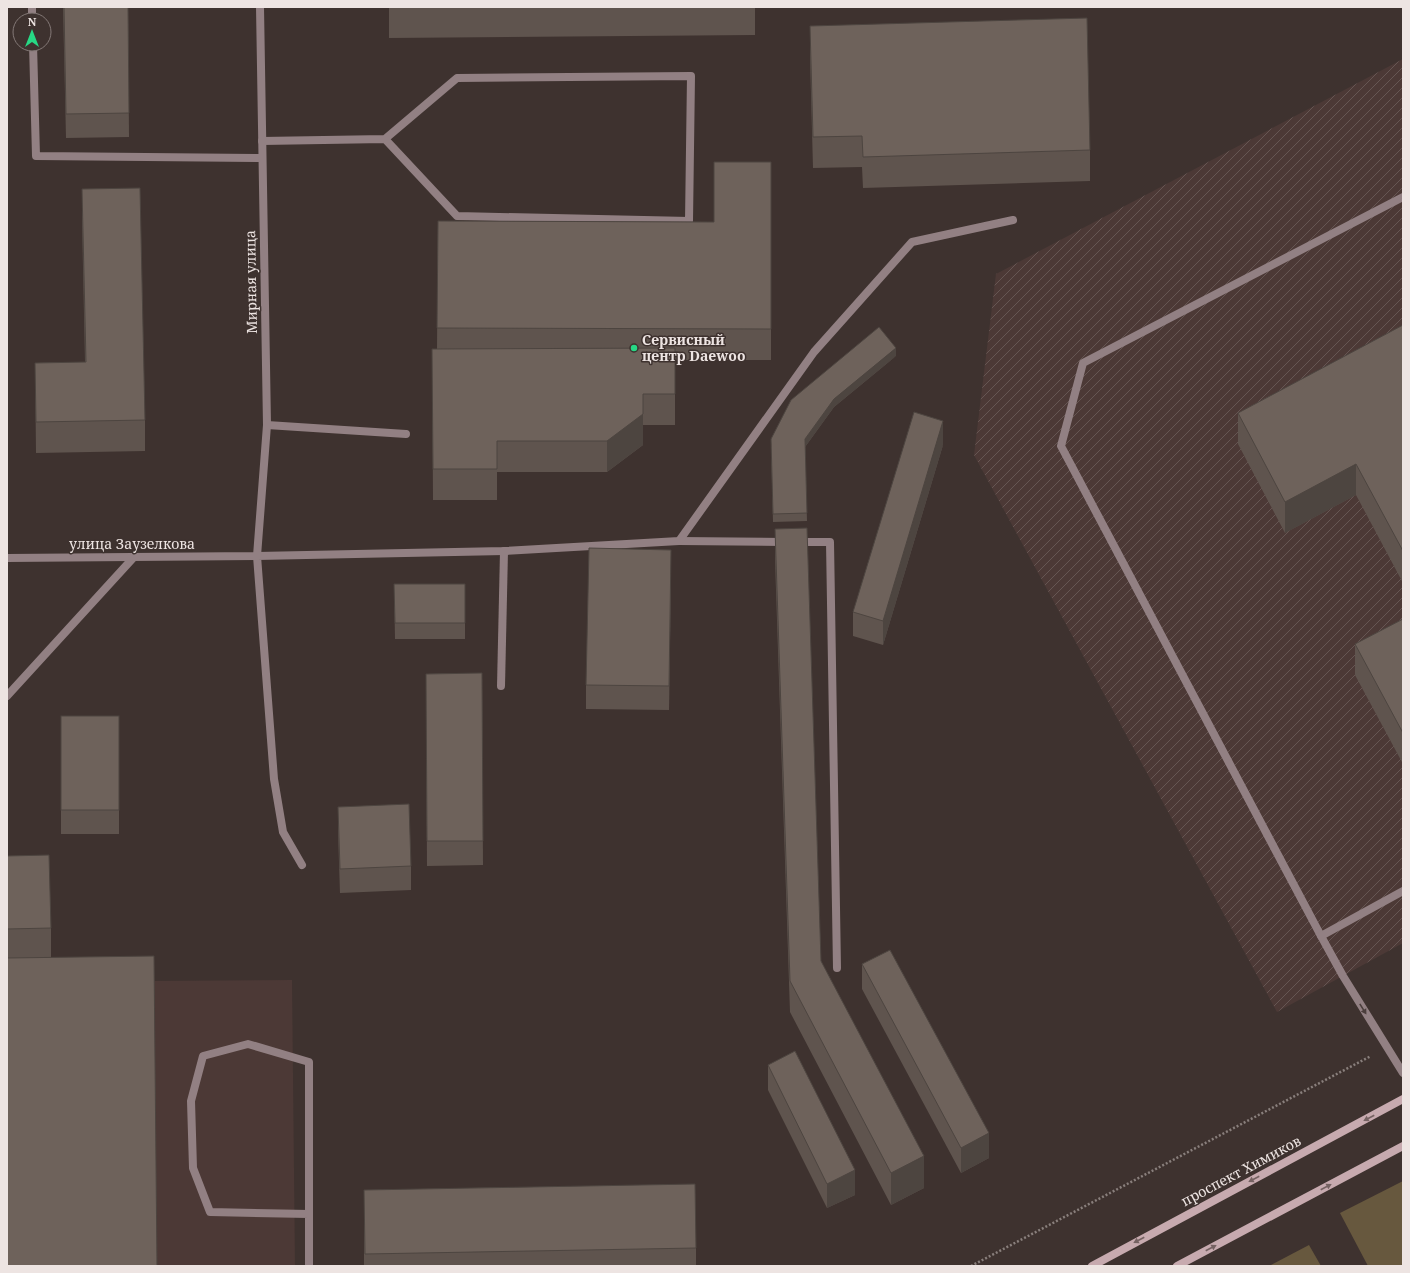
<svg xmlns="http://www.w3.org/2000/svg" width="1410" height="1273" font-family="'Noto Serif',serif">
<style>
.built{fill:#4c3936}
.industrial{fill:url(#industrial-furrows)}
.green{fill:#67583e}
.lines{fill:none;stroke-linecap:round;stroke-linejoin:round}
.path{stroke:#897f7c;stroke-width:2.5;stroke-dasharray:2 2;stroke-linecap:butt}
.lane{stroke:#928083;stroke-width:8}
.street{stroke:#928083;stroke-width:8}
.secondary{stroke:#c7aaaf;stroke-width:8}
.wall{fill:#5f544e}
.shaded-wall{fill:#4d4540}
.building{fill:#6e625b;stroke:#4d4540}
.oneway{fill:#4b3e3c}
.oneway2{fill:#756262}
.poi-dot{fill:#27d885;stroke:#3e322f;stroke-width:1.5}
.labels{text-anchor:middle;stroke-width:3;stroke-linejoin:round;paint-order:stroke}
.street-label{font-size:14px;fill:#ede4e2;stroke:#3e322f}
.poi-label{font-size:14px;font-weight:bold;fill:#ede4e2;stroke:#3e322f;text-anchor:start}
</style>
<defs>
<pattern id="industrial-furrows" width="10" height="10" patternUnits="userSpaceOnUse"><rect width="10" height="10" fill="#4c3936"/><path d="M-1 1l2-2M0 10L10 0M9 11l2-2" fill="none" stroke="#665653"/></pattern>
</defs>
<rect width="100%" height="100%" fill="#3e322f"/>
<polygon class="built" points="292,980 295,1266 7,1266 7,982"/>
<polygon class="industrial" points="1403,59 1403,943 1277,1012 974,455 996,274"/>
<g class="green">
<polygon points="1403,1181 1403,1266 1368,1266 1340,1213"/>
<polygon points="1309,1245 1321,1266 1269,1266"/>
</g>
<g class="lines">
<polyline class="path" points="971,1266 1371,1056"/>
<g class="lane">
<polyline points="32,7 32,20"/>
<polyline points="33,44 36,156 262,158"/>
<polyline points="262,141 385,139 457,78 691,76 689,221 457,216 385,139"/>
<polyline points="1403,197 1083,363 1061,446 1321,936 1343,976 1403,1073"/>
<polyline points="267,425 406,434"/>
<polyline points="679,541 784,542"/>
<polyline points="798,542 830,542 837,968"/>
<polyline points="501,686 504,551"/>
<polyline points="7,696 134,557"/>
<polyline points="302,865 283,832 274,779 257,556 504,551 679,541 814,352 912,242 1013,220"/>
<polyline points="1321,936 1403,891"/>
<polyline points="309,1214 210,1212 193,1168 191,1101 203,1056 248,1044 309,1062 309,1266"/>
</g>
<polyline class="street" points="7,558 257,556 267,425 260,7"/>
<g class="secondary">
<polyline points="1092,1266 1403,1099"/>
<polyline points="1177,1266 1403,1146"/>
</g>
</g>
<g class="wall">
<polygon points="63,7 128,7 129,137 66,138"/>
<polygon points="389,7 755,7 755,35 389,38"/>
<polygon points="810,26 1090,150 1090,181 863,188 862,167 813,168 810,57"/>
<polygon points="771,162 771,360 675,360 675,425 643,425 643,445 607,472 497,472 497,500 433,500 432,349 437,349 438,221 714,222"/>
<polygon points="82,189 145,420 145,451 36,453 35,363 85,362 82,220"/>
<polygon points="1403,325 1403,583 1356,495 1285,533 1238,444 1238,413"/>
<polygon points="896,356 834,407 805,447 807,521 773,522 771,447"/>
<polygon points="943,445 883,645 853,636 853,612"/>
<polygon points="775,529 821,961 924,1188 891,1205 790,1012 775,560"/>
<polygon points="671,574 669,710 586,709 586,685"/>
<polygon points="394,584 465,623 465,639 395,639"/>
<polygon points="1403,619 1403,764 1355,675 1355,644"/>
<polygon points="482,673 483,865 427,866 426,674"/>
<rect x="61" y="716" width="58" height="118"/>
<polygon points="338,807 411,866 411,890 340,893 338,831"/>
<polygon points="7,856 51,928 51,958 7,1266"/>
<polygon points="862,964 989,1158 961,1173 862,989"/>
<polygon points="768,1065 855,1195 827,1208 768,1090"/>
<polygon points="364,1190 696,1248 696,1266 364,1266"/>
</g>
<g class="shaded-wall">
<polygon points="896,348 896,356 834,407 805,447 805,439 834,399"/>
<polygon points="643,414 643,445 607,472 607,441"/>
<polygon points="943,421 943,445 883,645 883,621"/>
<polygon points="1356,464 1356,495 1285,533 1285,502"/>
<polygon points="671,550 671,574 669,710 669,686"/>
<polygon points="989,1133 989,1158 961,1173 961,1148"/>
<polygon points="924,1156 924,1188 891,1205 891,1173"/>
<polygon points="855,1170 855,1195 827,1208 827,1184"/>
</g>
<g class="building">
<polygon points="64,7 128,7 129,113 66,114"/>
<polygon points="1087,18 1090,150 863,157 862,136 813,137 810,26"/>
<polygon points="714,162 771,162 771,329 437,328 438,221 714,222"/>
<polygon points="140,188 145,420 36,422 35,363 86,362 82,189"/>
<polygon points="1403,325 1403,551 1356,464 1285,502 1238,413"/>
<polygon points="879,327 896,348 834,399 805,439 807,513 773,514 771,439 791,400"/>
<polygon points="675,348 675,394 643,394 643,414 607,441 497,441 497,469 433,469 432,349"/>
<polygon points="914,412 943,421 883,621 853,612"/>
<polygon points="807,528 821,961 924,1156 891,1173 790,981 775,529"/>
<polygon points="589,548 671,550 669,686 586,685"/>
<polygon points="394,584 465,584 465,623 395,623"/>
<polygon points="1403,619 1403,733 1355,644"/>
<polygon points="482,673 483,841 427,841 426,674"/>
<rect x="61" y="716" width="58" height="94"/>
<polygon points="409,804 411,866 340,869 338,807"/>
<polygon points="49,855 51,928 7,929 7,856"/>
<polygon points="890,950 989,1133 961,1148 862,964"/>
<polygon points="154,956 157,1266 7,1266 7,958"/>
<polygon points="795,1051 855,1170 827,1184 768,1065"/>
<polygon points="695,1184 696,1248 365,1254 364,1190"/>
</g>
<defs><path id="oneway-solid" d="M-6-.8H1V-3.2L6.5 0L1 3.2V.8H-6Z"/></defs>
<use class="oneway" href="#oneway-solid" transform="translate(1363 1009) rotate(58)"/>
<g class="oneway2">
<use href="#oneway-solid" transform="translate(1369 1118) rotate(152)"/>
<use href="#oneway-solid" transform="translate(1254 1179) rotate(152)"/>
<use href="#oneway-solid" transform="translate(1326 1187) rotate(-28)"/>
<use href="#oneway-solid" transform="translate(1139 1240) rotate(152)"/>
<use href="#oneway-solid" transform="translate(1211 1248) rotate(-28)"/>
</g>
<circle class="poi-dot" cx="634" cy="348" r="4"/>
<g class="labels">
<g class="street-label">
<text transform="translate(251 282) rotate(-91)" y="5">Мирная улица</text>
<text x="132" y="549">улица Заузелкова</text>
<text transform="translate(1241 1171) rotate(-28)" y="5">проспект Химиков</text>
</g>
<g class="poi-label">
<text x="642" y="345">Сервисный<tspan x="642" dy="16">центр Daewoo</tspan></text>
</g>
</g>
<rect width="1410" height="1273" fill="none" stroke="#ede4e2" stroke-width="16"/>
<g transform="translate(32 32)"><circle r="19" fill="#3e322f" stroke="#847977"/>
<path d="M0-3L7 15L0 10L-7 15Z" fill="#27d885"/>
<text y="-6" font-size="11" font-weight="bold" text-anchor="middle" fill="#ede4e2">N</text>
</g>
</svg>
